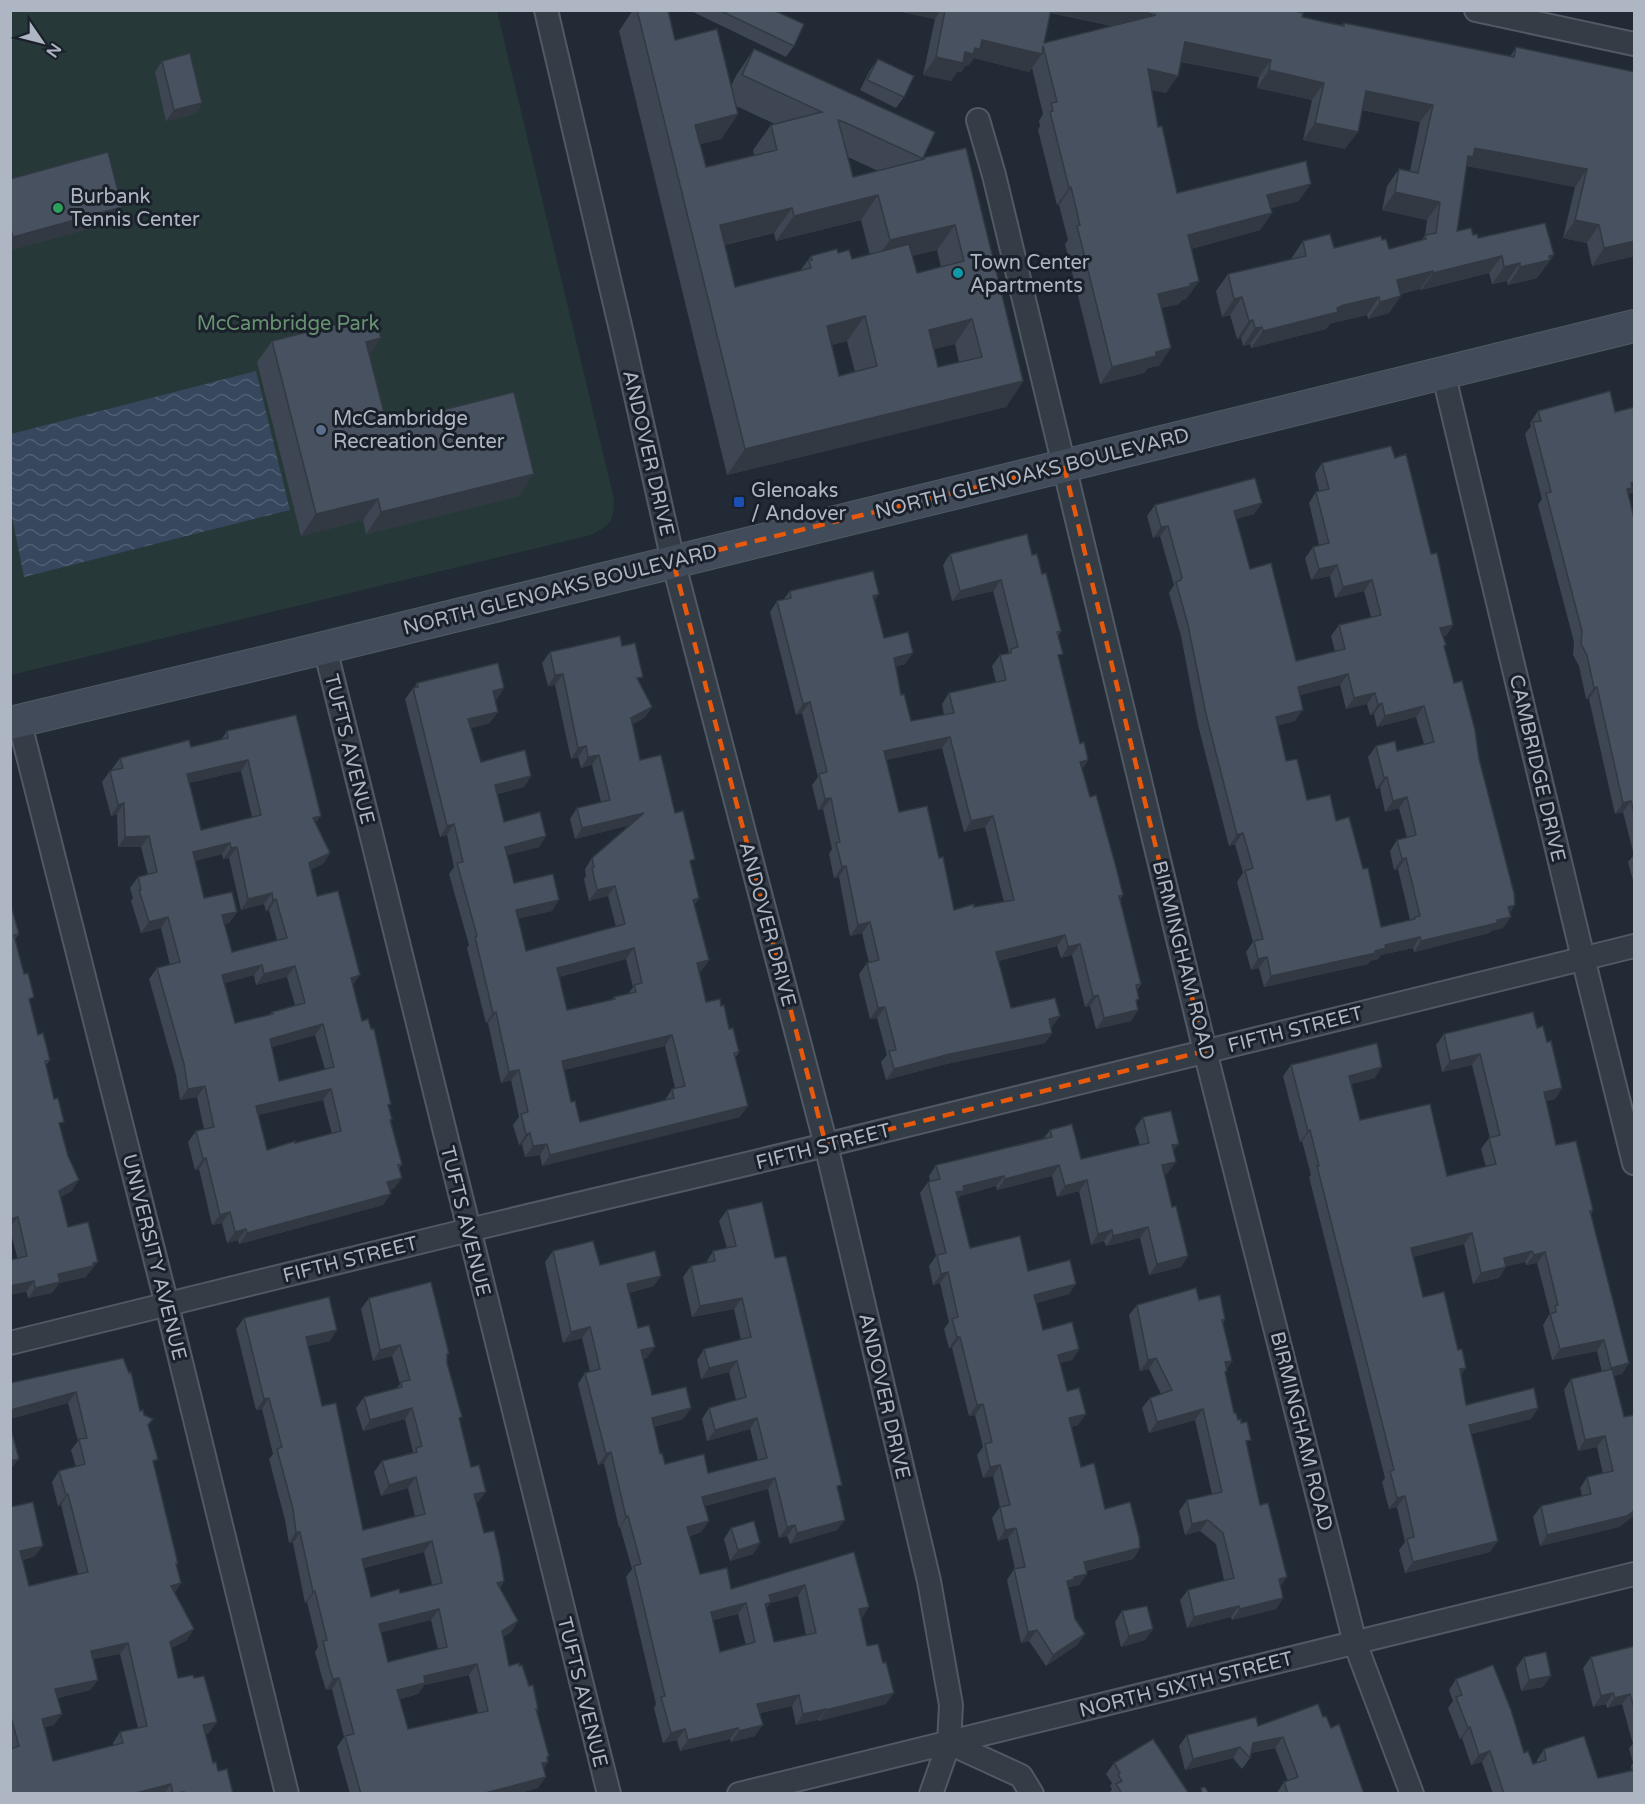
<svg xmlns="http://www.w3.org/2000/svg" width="1645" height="1804" font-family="'Varela Round',sans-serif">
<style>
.green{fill:#263838}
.water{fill:url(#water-waves)}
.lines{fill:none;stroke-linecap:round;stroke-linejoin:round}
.minor-casing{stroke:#515964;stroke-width:26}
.secondary-casing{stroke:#515964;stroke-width:34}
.minor{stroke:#343c46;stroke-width:22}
.secondary{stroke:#424b59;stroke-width:32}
.wall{fill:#3d4652;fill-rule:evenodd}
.shaded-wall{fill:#323942}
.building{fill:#47515f;stroke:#323942;stroke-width:1.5;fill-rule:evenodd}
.marked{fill:none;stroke:#e8590c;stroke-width:4.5;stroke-dasharray:12 8;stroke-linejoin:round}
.leisure-dot{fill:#2e9e5b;stroke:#1a212a;stroke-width:2}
.culture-dot{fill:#0f9aa8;stroke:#1a212a;stroke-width:2}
.service-dot{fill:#5c6f8a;stroke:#1a212a;stroke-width:2}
.transit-dot{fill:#1a4fb4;stroke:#1a212a;stroke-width:2}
.labels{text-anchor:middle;stroke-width:6;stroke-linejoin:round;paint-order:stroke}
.poi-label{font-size:20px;fill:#aeb6c3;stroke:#1a212a;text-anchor:start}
.park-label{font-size:20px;fill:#679171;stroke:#1a212a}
.street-label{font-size:20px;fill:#aeb6c3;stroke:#1a212a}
</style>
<defs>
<pattern id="water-waves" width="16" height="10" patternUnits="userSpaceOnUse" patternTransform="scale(1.5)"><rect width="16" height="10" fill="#37475d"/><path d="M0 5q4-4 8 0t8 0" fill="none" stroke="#515f73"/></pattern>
</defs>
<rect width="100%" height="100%" fill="#212a35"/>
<path class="green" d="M11 11H497L614 499C614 520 611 525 591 535L11 675Z"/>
<polygon class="water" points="256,371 290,510 24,577 11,512 11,434"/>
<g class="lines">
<defs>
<g id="minor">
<polyline points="546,10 622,334 673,561 826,1145 929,1581 951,1705 949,1743 931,1794"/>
<polyline points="1476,10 1634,44"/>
<polyline points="978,120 994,175 1205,1051 1355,1643 1412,1794"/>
<polyline points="1443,372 1583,958 1634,1163"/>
<polyline points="325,648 609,1794"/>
<polyline points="19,720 167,1305 287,1794"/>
<polyline points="10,1343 469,1230 826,1145 1634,946"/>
<polyline points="949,1743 1021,1776 1032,1794"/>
<polyline points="739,1794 1634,1574"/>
</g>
<polyline id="secondary" points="10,723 307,652 1634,326"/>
</defs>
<use href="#minor" class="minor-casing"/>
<use href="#secondary" class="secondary-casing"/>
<use href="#minor" class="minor"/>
<use href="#secondary" class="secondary"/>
</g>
<g class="wall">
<path d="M633 10H668L675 40 731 86 737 74 754 49 923 158 966 148 1023 381 1006 407 727 475 619 31ZM736 106 775 124 771 125 753 150 754 156 706 167 700 144 721 139 738 114ZM848 157 878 171 853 177ZM861 220 870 255 852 259 838 253 811 256 800 271 735 287 725 245 774 233 776 241ZM937 250 941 267 917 273 912 256ZM847 341 855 372 839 376 832 345ZM955 344 959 362 938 367 933 349Z"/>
<polygon points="689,10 773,10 794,46 786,57"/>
<path d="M892 10H1291L1302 17 1342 25 1344 23 1510 57 1516 47 1635 72V256L1592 266 1587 243 1563 238 1575 187 1467 166 1457 231 1473 235 1478 238 1554 255 1537 278 1508 285 1507 281 1492 284 1489 273 1421 290 1420 289 1401 294 1389 313 1368 319 1367 315 1332 323 1330 324 1326 329 1251 348 1250 344 1243 346 1241 338 1237 339 1230 315 1222 317 1216 291 1228 274 1291 259 1303 241 1334 248 1382 240 1389 249 1422 240 1425 235 1427 220 1382 210 1387 186 1399 169 1410 171 1420 122 1362 110 1345 149 1303 140 1312 100 1257 88 1259 77 1181 62 1166 93 1151 90 1158 127 1177 193 1299 201 1271 208 1272 213 1260 230 1191 249 1199 281 1186 299 1182 300 1179 304 1161 308 1159 366 1148 368 1144 373 1100 384 1065 244 1068 240 1059 205H1057L1038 130 1040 126 1039 121 1043 114 1032 68 1029 72 974 58 968 66H965L961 72 958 71 951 81 923 75 935 19ZM1050 13 1112 26 1044 43Z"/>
<polygon points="878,59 904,97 896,108 860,90 870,70"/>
<polygon points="162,61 202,103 195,114 166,121 155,72"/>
<polygon points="10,179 111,223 10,250"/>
<polygon points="272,341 369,355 387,424 519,496 366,534 363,520 301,536 257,362"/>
<polygon points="1635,407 1635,492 1628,494 1635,522 1635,888 1628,862 1634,855 1623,812 1615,814 1589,699 1586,699 1579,666 1573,655 1574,642 1538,505 1542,499 1525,434 1531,426 1530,423 1538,411 1615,412"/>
<path d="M1395 458 1431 554 1453 625 1446 636H1443L1444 647 1454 683 1479 759 1510 912 1503 928 1491 931 1489 933 1414 952 1413 948 1381 955 1378 959 1370 961 1368 964 1264 987 1259 968 1251 970 1246 952 1253 942 1237 882 1243 873 1235 844 1229 846 1198 725 1181 636 1169 593 1174 585 1160 536 1153 538 1147 516 1155 505 1262 503 1254 514 1236 519 1250 569 1296 661 1335 651 1331 636 1339 625 1371 617 1364 591 1335 598 1330 576 1311 580 1305 558 1313 547 1319 545 1309 503 1316 492 1319 491 1315 474 1322 463ZM1340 685 1346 709 1367 704 1370 715 1374 714 1377 727 1416 717 1424 744 1397 751 1376 746 1368 757 1376 789 1380 788 1385 812 1399 808 1407 838 1397 840 1390 851 1394 870 1398 869 1410 920 1381 927 1363 869 1336 821 1307 800 1286 761 1278 725 1295 721 1300 695Z"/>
<path d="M950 554 1032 555 1042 574 1061 631 1058 636 1059 659 1080 744 1088 760 1082 769 1090 797 1123 895 1120 899 1141 984 1137 990 1136 1003 1138 1010 1131 1021 1096 1029 1090 1006 1085 1007 1072 955 1061 958 1057 946 998 961 1011 1008 1052 1027H1051L1052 1033 1045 1043 942 1065 886 1080 881 1062 887 1055 877 1018 870 1019 859 974 867 963H869L862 933 850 936 839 877 834 878 829 854 832 849 823 809 818 810 812 785 818 777 802 713 796 715 770 612 777 601 783 600 790 591 875 601 884 638 905 664 895 667 901 695 911 721 944 715 942 704 949 693 996 682 992 666 1000 655 1007 654 1009 652 993 591 952 601 943 565ZM942 748 964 832 985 827 1004 902 974 907 954 910 939 858 899 812 886 760Z"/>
<path d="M622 646 652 707 644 718 633 724 640 760 675 813 691 866 694 905 709 960 701 971 699 972 706 1002 721 1006 739 1052 735 1058 740 1117 542 1166 540 1155 525 1157 522 1144 519 1145 513 1125 519 1117 511 1080 501 1083 488 1023H486L467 948 469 945 449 874 454 867 447 835 440 837 405 699 413 688H414L417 683 504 688 497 699 495 700 490 723 471 728 481 762 531 776 524 787 497 794 504 822 546 836 539 847 507 855 514 883 552 911 518 918 526 951 616 927 608 896 589 901 584 879 586 876 585 869 592 858 629 825 575 839 570 819 577 808 601 802 592 765 581 768 578 757 571 759 555 685 548 686 542 663 550 652ZM626 959 633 987 628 994 614 997 612 1000 567 1010 559 977ZM665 1046 675 1088 672 1089 665 1100 580 1122 571 1102 564 1070Z"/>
<path d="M227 731 316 823 330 853 323 864 311 869 317 896 353 985 362 1021 389 1107 392 1119 391 1121 402 1164 399 1169 402 1178 394 1188 390 1190 383 1205 239 1244 238 1240 227 1243 222 1223 212 1225 199 1169 195 1170 188 1142 196 1131 204 1129 197 1097 180 1100 176 1075 149 979 157 968 170 965 161 928 141 933 131 901 133 898 130 888 138 877 148 875 141 847H118L117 814 111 816 102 782 110 771H113L112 769 120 758 191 747 221 740ZM241 771 252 817 201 830 189 783ZM222 854 223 859 229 858 241 910 264 904 266 911 269 910 277 940 232 952 224 924 229 923 237 912 204 898 195 861ZM254 975 256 985 287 977 295 1005 272 1012 270 1014 235 1023 225 983ZM315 1035 325 1069 279 1081 272 1047ZM323 1100 332 1134 295 1143 267 1150 258 1115Z"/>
<polygon points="10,909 19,934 15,939 38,1035 50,1060 46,1065 60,1127 72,1191 60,1197 68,1227 90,1272 88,1273 86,1277 59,1283 52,1293 28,1298 10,1230"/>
<polygon points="1537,1028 1547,1042 1562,1088 1555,1099 1546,1101 1556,1145 1593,1210 1591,1214 1629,1363 1622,1374 1614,1376 1624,1417 1635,1415 1635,1515 1619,1527 1540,1546 1533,1517 1541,1506 1582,1496 1580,1488 1587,1477 1603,1474 1597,1447 1578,1451 1564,1390 1571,1379 1602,1372 1597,1351 1552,1360 1543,1325 1550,1313 1537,1263 1526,1265 1525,1262 1506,1266 1499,1278 1473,1284 1464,1244 1413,1257 1423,1297 1461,1375 1466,1405 1538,1408 1531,1419 1471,1434 1490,1552 1405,1573 1399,1550 1405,1542 1397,1507 1389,1509 1382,1482 1385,1478 1309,1177 1311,1175 1302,1141 1300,1142 1283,1076 1291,1065 1375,1078 1351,1084 1360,1120 1447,1176 1486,1167 1481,1149 1489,1138 1490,1138 1472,1065 1442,1072 1436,1045 1444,1034"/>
<polygon points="1143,1117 1173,1152 1168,1173 1164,1174 1172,1207 1188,1256 1181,1267 1149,1275 1140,1238 1106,1246 1104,1241 1091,1245 1079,1191 1057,1197 1052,1176 997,1190 996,1186 960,1196 958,1199 970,1248 1028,1271 1069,1294 1036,1303 1043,1330 1079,1349 1072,1360 1060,1363 1067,1391 1078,1425 1071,1427 1081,1467 1105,1509 1140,1548 1133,1559 1086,1571 1087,1574 1079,1585 1069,1587 1068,1589 1075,1619 1085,1634 1077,1645 1046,1666 1029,1641 1021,1643 1007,1580 1014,1569 1015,1569 1008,1538 998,1541 992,1518 1000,1507 993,1476 983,1478 977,1455 983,1447 975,1415 969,1416 952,1348 949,1348 944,1329 949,1322 940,1283 933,1285 929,1266 936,1256 920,1193 928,1182 930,1181 929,1176 936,1165 1044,1138 1050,1130 1081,1159 1140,1146 1135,1128"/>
<path d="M727 1210 775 1258 838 1490 837 1530 790 1544 787 1536 779 1538 768 1489 705 1506 709 1521 701 1532 690 1536 700 1574 731 1589 854 1552 861 1618 867 1646 886 1704 819 1721 818 1720 796 1725 792 1706 760 1713 755 1736 731 1742 730 1739 680 1751 677 1740 663 1743 654 1708 656 1704 626 1577 632 1569 620 1527 619 1528 604 1463 598 1465 578 1384 585 1373 590 1372 582 1338 563 1343 545 1262 553 1251 600 1265 654 1286 629 1293 638 1328 647 1358 643 1359 652 1395 691 1408 683 1419 654 1427 660 1454 665 1464 708 1473 758 1460 750 1429 707 1441 702 1419 709 1408 736 1400 729 1372 701 1379 697 1360 704 1349 741 1340 734 1309 692 1317 683 1277 691 1266 706 1263 713 1251 727 1248 719 1221ZM798 1596 806 1635 774 1642 766 1609 770 1603ZM738 1614 746 1645 720 1652 713 1620Z"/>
<path d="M369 1298 447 1357V1363L478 1502 476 1503 484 1533 504 1581 500 1588 518 1621 511 1632 503 1637 509 1666H519L529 1686 538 1709 537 1711 549 1756 547 1759 548 1762 544 1768 538 1788 516 1794H350L337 1747 344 1737 332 1689 326 1690 322 1677 315 1652 318 1647 307 1602 305 1603 293 1543H289L285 1520 269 1459 273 1454 262 1409 256 1410 236 1329 244 1318 330 1341 308 1346 322 1406 363 1530 415 1516 408 1488 381 1496 374 1472 382 1461 413 1452 405 1419 363 1431 356 1408 364 1397 397 1388 400 1384 392 1356 373 1361 361 1309ZM424 1552 432 1585 400 1593 371 1597 364 1568ZM431 1620 438 1649 388 1662 381 1632ZM469 1675 478 1713 408 1729 400 1699 418 1694 424 1685Z"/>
<polygon points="1199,1300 1225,1319 1223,1323 1232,1361 1227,1369 1225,1374 1234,1413 1247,1445 1260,1505 1283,1598 1276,1609 1232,1620 1231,1617 1187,1628 1180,1600 1188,1590 1224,1580 1216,1544 1200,1531 1185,1535 1179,1511 1187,1500 1212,1494 1195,1420 1149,1433 1142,1408 1150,1398 1161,1394 1149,1369 1140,1371 1129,1315 1137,1305"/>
<path d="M123 1358 140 1411 144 1415 148 1425 154 1466 181 1583 175 1592 187 1640 171 1648 178 1678 209 1733 205 1734 213 1763 233 1794H10V1507L35 1556 23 1560 29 1586 78 1574 61 1505 58 1506 52 1482 59 1471 76 1467 71 1450 78 1441 68 1403 10 1419V1383ZM120 1654 138 1728 120 1732 113 1743V1745L53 1761 45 1727 54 1725 58 1698 90 1690 98 1680 93 1659Z"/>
<polygon points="731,1528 760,1543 753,1554 730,1561 724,1539"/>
<polygon points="1122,1611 1153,1629 1145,1640 1121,1647 1115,1622"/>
<polygon points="1635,1646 1635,1794 1493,1794 1482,1762 1471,1765 1462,1738 1460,1739 1448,1708 1453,1701 1449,1690 1456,1679 1533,1764 1537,1762 1537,1760 1544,1749 1598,1778 1632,1771 1631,1766 1633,1763 1629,1748 1633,1744 1622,1704 1607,1708 1606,1704 1593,1707 1583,1668 1591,1657"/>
<polygon points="1524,1657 1543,1687 1521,1691 1516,1668"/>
<polygon points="1323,1717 1331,1728 1364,1794 1276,1794 1284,1782 1288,1781 1275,1748 1251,1753 1250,1758 1242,1769 1233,1758 1185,1770 1179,1746 1187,1735"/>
<polygon points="1114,1763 1189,1794 1109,1794 1112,1789 1110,1786 1112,1783 1106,1774"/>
</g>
<g class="shaded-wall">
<polygon points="892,10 941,10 935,19"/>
<polygon points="1043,10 1136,10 1156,15 1143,32 1042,11"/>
<polygon points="982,40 1042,54 1029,72 974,58 968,66 965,66 961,72 958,71 951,81 923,75 936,57"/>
<polygon points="1185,42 1271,60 1259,77 1173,60"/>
<polygon points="1148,69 1178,76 1166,93 1135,87"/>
<polygon points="1269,70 1324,83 1312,100 1257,88"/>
<polygon points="1366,91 1433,105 1420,122 1354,108"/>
<polygon points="202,103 195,114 166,121 174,110"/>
<polygon points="738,114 721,139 678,150 695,125"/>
<polygon points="1315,123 1358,132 1345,149 1303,140"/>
<polygon points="1475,148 1587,169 1575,187 1466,166 1468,156"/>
<polygon points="1311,184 1299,201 1255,212 1267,195"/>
<polygon points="1071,187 1059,205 1057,205 1069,188"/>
<polygon points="1395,192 1440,202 1427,220 1382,210"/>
<polygon points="878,195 861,220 776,241 794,216"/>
<polygon points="122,207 111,223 10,250 10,241 13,237"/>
<polygon points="792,208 774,233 702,250 720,225"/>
<polygon points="1272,213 1260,230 1175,253 1188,235"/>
<polygon points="1575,220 1599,225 1587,243 1563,238"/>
<polygon points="955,225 937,250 872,265 890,240"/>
<polygon points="1635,241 1635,256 1592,266 1604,248"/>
<polygon points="1554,255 1537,278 1508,285 1520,267"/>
<polygon points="1502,256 1489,273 1421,290 1433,273"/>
<polygon points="1520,263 1507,281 1492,284 1504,267"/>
<polygon points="1433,271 1420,289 1385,297 1397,280"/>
<polygon points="1199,281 1186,299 1182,300 1179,304 1146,311 1158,294"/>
<polygon points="1401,296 1389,313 1368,319 1380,302"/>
<polygon points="1242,297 1230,315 1222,317 1234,299"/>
<polygon points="1379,297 1367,315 1332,323 1330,324 1326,329 1251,348 1263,331 1337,308 1344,305"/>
<polygon points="865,316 847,341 809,351 827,326"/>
<polygon points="972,319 955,344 911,355 929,330"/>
<polygon points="1253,320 1241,338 1237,339 1249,321"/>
<polygon points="1262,327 1250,344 1243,346 1255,328"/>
<polygon points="381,338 366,360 366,342"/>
<polygon points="1171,348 1159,366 1148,368 1144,373 1100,384 1112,367 1156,352"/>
<polygon points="1023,381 1006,407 727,475 745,449"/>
<polygon points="534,474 519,496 366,534 381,512"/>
<polygon points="1635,482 1635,492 1628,493 1624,499 1619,501 1631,483"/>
<polygon points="378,499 363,520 301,536 316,514"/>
<polygon points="1262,503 1254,514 1227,522 1234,511"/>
<polygon points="1168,526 1160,536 1153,538 1161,527"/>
<polygon points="1337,565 1330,576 1311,580 1319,569"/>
<polygon points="1001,580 993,591 952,601 960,591"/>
<polygon points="1372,580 1364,591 1335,598 1343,587"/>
<polygon points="879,594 872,605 873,596"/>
<polygon points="1453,625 1446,636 1433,639 1440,628"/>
<polygon points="913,653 905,664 886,669 894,658"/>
<polygon points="563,674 555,685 548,686 555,675"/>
<polygon points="1348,674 1340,685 1290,697 1298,687"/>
<polygon points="1597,687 1589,699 1586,699 1594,688"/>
<polygon points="504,688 497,699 485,702 493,691"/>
<polygon points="1375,693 1367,704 1346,709 1354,698"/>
<polygon points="810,702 802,713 796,715 803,704"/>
<polygon points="1382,703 1374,714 1370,715 1378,705"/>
<polygon points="1424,706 1416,717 1377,727 1385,716"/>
<polygon points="652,707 644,718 624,729 631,718"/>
<polygon points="1303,710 1295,721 1268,728 1276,717"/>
<polygon points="498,712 490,723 460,730 468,719"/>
<polygon points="950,737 942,748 876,762 884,751"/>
<polygon points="586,746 578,757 571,759 578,748"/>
<polygon points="599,755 592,765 581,768 588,757"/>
<polygon points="248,760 241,771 180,785 187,774"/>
<polygon points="1088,760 1081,771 1080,762"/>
<polygon points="531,776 524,787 488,796 495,785"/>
<polygon points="1387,777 1380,788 1376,789 1384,778"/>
<polygon points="1407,797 1399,808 1385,812 1393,801"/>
<polygon points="831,798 823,809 818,810 825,799"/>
<polygon points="1631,801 1623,812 1615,814 1623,803"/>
<polygon points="124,803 117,814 111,816 118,805"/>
<polygon points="644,813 636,824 575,839 582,828"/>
<polygon points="321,816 313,827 313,818"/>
<polygon points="993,816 985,827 964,832 971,821"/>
<polygon points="454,824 447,835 440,837 447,826"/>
<polygon points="1243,833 1235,844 1229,846 1237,835"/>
<polygon points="149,836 141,847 118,847 125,837"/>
<polygon points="546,836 539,847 497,858 505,847"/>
<polygon points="230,843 222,854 185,863 193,852"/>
<polygon points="237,847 229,858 223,859 231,848"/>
<polygon points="330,853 323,864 302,874 309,863"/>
<polygon points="1406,858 1398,869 1394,870 1402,859"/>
<polygon points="846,866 839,877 834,878 842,867"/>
<polygon points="615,886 608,896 589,901 597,890"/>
<polygon points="272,893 264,904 241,910 248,899"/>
<polygon points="699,898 692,909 693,900"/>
<polygon points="276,899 269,910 266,911 273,900"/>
<polygon points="559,900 552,911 509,921 516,910"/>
<polygon points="1515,905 1508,916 1508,907"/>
<polygon points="237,912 229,923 214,926 222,915"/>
<polygon points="168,917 161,928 141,933 149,922"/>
<polygon points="1511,917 1503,928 1491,931 1489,933 1414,952 1421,941"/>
<polygon points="870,922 862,933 850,936 858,925"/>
<polygon points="1065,935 1057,946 988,963 996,952"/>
<polygon points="1420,937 1413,948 1381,955 1378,959 1370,961 1368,964 1264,987 1271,976 1375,951 1385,945"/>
<polygon points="1080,944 1072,955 1061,958 1068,947"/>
<polygon points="634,948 626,959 549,979 557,968"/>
<polygon points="1267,957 1259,968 1251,970 1258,959"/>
<polygon points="709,960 701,971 689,974 697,963"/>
<polygon points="262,965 254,975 215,986 222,975"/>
<polygon points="295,966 287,977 256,985 264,974"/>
<polygon points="360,975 352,986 351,978"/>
<polygon points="1098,995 1090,1006 1085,1007 1093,996"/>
<polygon points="885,1007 877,1018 870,1019 878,1008"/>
<polygon points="1138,1010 1131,1021 1096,1029 1104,1018"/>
<polygon points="496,1012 488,1023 486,1023 493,1013"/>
<polygon points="1060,1016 1052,1027 1041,1030 1049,1019"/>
<polygon points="323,1024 315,1035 262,1050 270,1039"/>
<polygon points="1052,1033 1045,1043 942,1065 886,1080 894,1069 950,1054"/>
<polygon points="672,1035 665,1046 555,1072 562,1061"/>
<polygon points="1480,1054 1472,1065 1442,1072 1450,1061"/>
<polygon points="1382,1067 1375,1078 1341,1087 1349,1076"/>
<polygon points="519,1070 511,1080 501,1083 509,1072"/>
<polygon points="205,1086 197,1097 180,1100 188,1089"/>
<polygon points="1562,1088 1555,1099 1536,1103 1544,1092"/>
<polygon points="331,1089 323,1100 249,1117 256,1106"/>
<polygon points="748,1106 740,1117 542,1166 550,1155"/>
<polygon points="1310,1130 1302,1141 1300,1142 1308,1131"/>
<polygon points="530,1133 522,1144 519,1145 526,1134"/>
<polygon points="547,1144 540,1155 525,1157 533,1146"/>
<polygon points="1179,1144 1171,1154 1172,1145"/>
<polygon points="206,1158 199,1169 195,1170 203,1159"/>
<polygon points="1176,1162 1168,1173 1154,1176 1162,1165"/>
<polygon points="1059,1165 1052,1176 997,1190 1005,1179"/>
<polygon points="1004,1176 996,1186 960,1196 956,1201 956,1192 963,1186"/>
<polygon points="402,1178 394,1188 380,1193 387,1182"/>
<polygon points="79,1180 72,1191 51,1202 59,1191"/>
<polygon points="1087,1180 1079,1191 1057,1197 1065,1186"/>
<polygon points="391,1194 383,1205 239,1244 247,1233"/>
<polygon points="230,1212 222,1223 212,1225 220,1215"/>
<polygon points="18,1217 10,1227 10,1219"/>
<polygon points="1148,1227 1140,1238 1106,1246 1113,1236"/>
<polygon points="246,1229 238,1240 227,1243 235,1232"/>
<polygon points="1112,1230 1104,1241 1091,1245 1098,1234"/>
<polygon points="1472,1233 1464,1244 1404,1259 1411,1248"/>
<polygon points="1532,1251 1525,1262 1497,1269 1504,1258"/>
<polygon points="1545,1252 1537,1263 1526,1265 1534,1255"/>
<polygon points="1188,1256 1181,1267 1149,1275 1157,1264"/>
<polygon points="98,1262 90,1272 88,1273 86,1277 59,1283 52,1293 28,1298 35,1288 58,1274"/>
<polygon points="1506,1267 1499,1278 1473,1284 1481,1273"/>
<polygon points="948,1272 940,1283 933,1285 941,1274"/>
<polygon points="661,1276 654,1286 620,1295 627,1284"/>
<polygon points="34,1281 26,1292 10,1295 10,1286"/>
<polygon points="1076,1284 1069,1294 1027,1306 1034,1295"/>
<polygon points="742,1298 734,1309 692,1317 700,1306"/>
<polygon points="590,1327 582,1338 563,1343 571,1332"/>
<polygon points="337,1330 330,1341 299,1348 306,1337"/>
<polygon points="957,1337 960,1337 952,1348 949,1348"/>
<polygon points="1604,1340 1597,1351 1552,1360 1560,1349"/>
<polygon points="400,1345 392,1356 373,1361 380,1350"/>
<polygon points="655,1347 647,1358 633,1361 641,1350"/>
<polygon points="1079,1349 1072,1360 1051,1365 1058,1355"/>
<polygon points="1156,1358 1149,1369 1140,1371 1148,1360"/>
<polygon points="737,1361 729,1372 701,1379 709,1368"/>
<polygon points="1232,1361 1225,1372 1225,1362"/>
<polygon points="1629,1363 1622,1374 1603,1379 1611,1368"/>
<polygon points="1466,1368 1459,1379 1460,1369"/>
<polygon points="76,1392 68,1403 10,1419 11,1410"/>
<polygon points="269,1398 262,1409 256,1410 264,1399"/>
<polygon points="983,1404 975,1415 969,1416 977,1405"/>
<polygon points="412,1408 405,1419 363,1431 370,1420"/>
<polygon points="691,1408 683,1419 644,1429 652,1418"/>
<polygon points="1538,1408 1531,1419 1461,1436 1469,1425"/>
<polygon points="1203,1409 1195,1420 1149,1433 1157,1422"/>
<polygon points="1086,1414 1078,1425 1061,1429 1069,1418"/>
<polygon points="757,1418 750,1429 707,1441 715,1430"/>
<polygon points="1605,1436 1597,1447 1578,1451 1585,1440"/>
<polygon points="611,1452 604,1463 598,1465 606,1454"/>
<polygon points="19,1459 10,1470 10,1461"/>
<polygon points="1000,1465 993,1476 983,1478 990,1467"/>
<polygon points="416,1477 408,1488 381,1496 389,1485"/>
<polygon points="775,1478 768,1489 695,1508 702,1497"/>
<polygon points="486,1492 478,1502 466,1505 474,1494"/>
<polygon points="68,1494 61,1505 58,1506 66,1495"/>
<polygon points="1405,1496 1397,1507 1389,1509 1397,1498"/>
<polygon points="1635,1510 1635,1515 1619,1527 1540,1546 1547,1535"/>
<polygon points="628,1516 620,1527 619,1528 626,1517"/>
<polygon points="845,1520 837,1530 790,1544 797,1533"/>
<polygon points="1208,1520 1200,1531 1185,1535 1192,1524"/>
<polygon points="709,1521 701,1532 680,1538 687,1527"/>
<polygon points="795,1525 787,1536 779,1538 787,1527"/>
<polygon points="1016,1528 1008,1538 998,1541 1005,1530"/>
<polygon points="296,1532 300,1532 293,1543 289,1543"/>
<polygon points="432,1541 424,1552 354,1570 362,1559"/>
<polygon points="1498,1541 1490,1552 1405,1573 1413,1562"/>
<polygon points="760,1543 753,1554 730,1561 738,1550"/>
<polygon points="43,1546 35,1556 13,1562 20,1551"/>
<polygon points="1140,1548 1133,1559 1076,1573 1084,1562"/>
<polygon points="1087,1574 1079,1585 1069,1587 1067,1590 1067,1581 1074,1577"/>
<polygon points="1287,1577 1279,1588 1279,1579"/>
<polygon points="504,1581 497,1592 497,1583"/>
<polygon points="181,1583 173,1594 171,1586"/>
<polygon points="805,1585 798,1596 770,1603 764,1612 757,1614 769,1595"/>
<polygon points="315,1591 307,1602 305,1603 313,1592"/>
<polygon points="1283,1598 1276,1609 1232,1620 1240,1609"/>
<polygon points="746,1603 738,1614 703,1623 711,1612"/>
<polygon points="1239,1606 1231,1617 1187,1628 1194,1617"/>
<polygon points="869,1607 862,1618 852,1620 859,1609"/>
<polygon points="439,1609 431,1620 371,1635 379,1624"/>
<polygon points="518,1621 511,1632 494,1642 502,1631"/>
<polygon points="194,1629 187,1640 162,1653 170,1642"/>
<polygon points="1153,1629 1145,1640 1121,1647 1129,1636"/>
<polygon points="1037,1630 1029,1641 1021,1643 1028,1632"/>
<polygon points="1085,1634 1077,1645 1046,1666 1053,1655"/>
<polygon points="128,1643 120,1654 84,1661 91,1651"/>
<polygon points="477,1664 469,1675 424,1685 418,1694 390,1701 397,1690 424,1676"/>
<polygon points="1551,1676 1543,1687 1521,1691 1529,1680"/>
<polygon points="339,1678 332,1689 326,1690 333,1679"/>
<polygon points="98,1680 90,1690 48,1700 55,1689"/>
<polygon points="894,1693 886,1704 819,1721 826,1710"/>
<polygon points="1613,1693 1606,1704 1593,1707 1601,1696"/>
<polygon points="1630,1694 1622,1704 1607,1708 1615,1698"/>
<polygon points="799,1695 792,1706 750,1715 757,1704"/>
<polygon points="826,1709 818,1720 796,1725 803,1714"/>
<polygon points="62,1714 54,1725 35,1730 42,1719"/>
<polygon points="217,1722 209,1733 196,1736 203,1725"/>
<polygon points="763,1725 755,1736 731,1742 739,1731"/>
<polygon points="1470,1727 1462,1738 1460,1739 1468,1728"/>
<polygon points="738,1728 730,1739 680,1751 688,1740"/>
<polygon points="685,1729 677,1740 663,1743 671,1733"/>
<polygon points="1283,1737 1275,1748 1245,1754 1253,1743"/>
<polygon points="1240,1747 1233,1758 1185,1770 1193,1759"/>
<polygon points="1490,1751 1482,1762 1471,1765 1479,1755"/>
<polygon points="549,1756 545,1762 548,1762 540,1772 535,1774 547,1757"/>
<polygon points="546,1777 538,1788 516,1794 481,1794"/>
<polygon points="171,1784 164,1794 132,1794"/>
</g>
<g class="building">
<path d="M637 10H668L675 40 717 29 738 114 695 125 706 167 777 150 771 125 822 112 742 75 754 49 935 132 923 158 966 148 1023 381 745 449ZM838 120 844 122 924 159 853 177ZM878 195 890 240 955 225 964 261 917 273 909 244 852 259 849 250 838 253 837 249 811 256 812 260 809 261 811 268 735 287 720 225 792 208 794 216ZM865 316 877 366 839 376 827 326ZM972 319 982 357 938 367 929 330Z"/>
<polygon points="719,10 773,10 804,24 794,46"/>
<polygon points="945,10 1051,10 1044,43 1156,15 1136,10 1291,10 1303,13 1302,17 1324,22 1344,26 1344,23 1514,57 1516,47 1635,72 1635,241 1604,248 1599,225 1575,220 1587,169 1475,148 1473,157 1468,156 1457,231 1471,228 1473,235 1477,234 1478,238 1545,223 1554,255 1549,256 1550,260 1520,267 1520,263 1504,267 1502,256 1433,273 1433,271 1397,280 1401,296 1380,302 1379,297 1344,305 1337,308 1338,312 1263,331 1262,327 1255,328 1253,320 1249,321 1242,297 1234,299 1228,274 1306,256 1303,241 1330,234 1334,248 1381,236 1382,240 1386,239 1389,249 1426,239 1425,235 1436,233 1440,202 1395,192 1399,169 1418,173 1433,105 1366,91 1358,132 1315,123 1324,83 1269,70 1271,60 1185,42 1178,76 1148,69 1158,127 1162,126 1177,193 1306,161 1311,184 1267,195 1272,213 1188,235 1199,281 1190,284 1191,286 1158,294 1171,348 1156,352 1156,356 1112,367 1077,226 1080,225 1071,187 1069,188 1050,112 1053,111 1051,103 1057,102 1043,46 1042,54 982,40 980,49 975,48 973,54 965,52 963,63 936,57"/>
<polygon points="190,53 202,103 174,110 162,61"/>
<polygon points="878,59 914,76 904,97 867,80"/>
<polygon points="108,152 122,207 13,237 10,226 10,179"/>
<polygon points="362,318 363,323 376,319 381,338 366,342 387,424 514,392 534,474 381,512 378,499 316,514 272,341"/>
<polygon points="1610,391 1615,412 1635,407 1635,482 1631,483 1632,488 1627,489 1635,522 1635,816 1631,801 1623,803 1597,687 1594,688 1587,655 1581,644 1582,631 1546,493 1551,492 1533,422 1541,421 1538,411"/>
<path d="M1391 446 1395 458 1406 454 1431 554 1437 553 1453 625 1440 628 1446 645 1444 646 1454 683 1462 681 1475 730 1479 759 1514 893 1515 905 1508 907 1511 917 1497 920V923L1421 941 1420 937 1385 945 1386 948 1375 951 1376 953 1271 976 1267 957 1258 959 1254 941 1263 939 1245 871 1253 868 1243 833 1237 835 1206 714 1188 625 1176 582 1181 580 1182 577 1168 526 1161 527 1155 505 1255 478 1262 503 1234 511 1250 569 1271 563 1296 661 1345 649 1339 625 1381 615 1372 580 1343 587 1337 565 1319 569 1313 547 1329 543 1316 492 1329 489 1322 463ZM1348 674 1354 698 1375 693 1378 705 1382 703 1385 716 1424 706 1434 742 1397 751 1395 741 1376 746 1384 778 1387 777 1393 801 1407 797 1416 835 1397 840 1402 859 1406 858 1420 916 1415 917V919L1381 927 1368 868 1363 869 1349 817 1336 821 1330 795 1307 800 1297 759 1286 761 1276 717 1303 710 1298 687Z"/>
<path d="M1027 534 1032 555 1037 554 1042 574 1046 573 1061 631 1057 632 1063 654 1058 655 1080 744 1084 742 1088 760 1080 762 1090 797 1096 795 1116 867 1123 895 1119 896 1141 984 1136 985 1139 999 1136 1000 1138 1010 1104 1018 1098 995 1093 996 1080 944 1068 947 1065 935 996 952 1011 1008 1055 998 1060 1016 1049 1019 1052 1033 950 1054 894 1069 889 1051 896 1050 885 1007 878 1008 867 963 879 960 870 922 858 925 846 866 842 867 836 843 840 842 831 798 825 799 819 774 827 772 810 702 803 704 777 601 791 598 790 591 873 571 879 594 873 596 884 638 908 632 913 653 894 658 901 695 904 694 911 721 954 713 949 693 1006 680 1000 655 1011 653V649L1018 647 1001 580 960 591 950 554ZM950 737 971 821 993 816 1014 900 974 907V904L954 910 943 857 939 858 927 806 899 812 884 751Z"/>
<path d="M620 636 622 646 635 643 643 677 637 678 652 707 631 718 640 760 661 755 675 813 683 811 695 859 690 861 699 898 693 900 709 960 697 963 706 1002 720 999 721 1006 724 1005 729 1029 733 1028 739 1052 734 1053 748 1106 550 1155 547 1144 533 1146 530 1133 526 1134 521 1114 528 1112 519 1070 509 1072 496 1012 493 1013 475 937 477 936 457 863 463 862 454 824 447 826 413 688 418 687 417 683 498 663 504 688 493 691 498 712 468 719 481 762 525 750 531 776 495 785 504 822 540 812 546 836 505 847 514 883 553 874 559 900 516 910 526 951 625 924 615 886 597 890 592 868 594 867 592 858 644 813 582 828 577 808 610 800 599 755 588 757 586 746 578 748 563 674 555 675 550 652ZM634 948 642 983 634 985 636 992 614 997 615 999 567 1010 557 968ZM672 1035 685 1086 672 1089 674 1098 580 1122 575 1101 571 1102 562 1061Z"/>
<path d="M296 715 321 816 313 818 330 853 309 863 317 896 338 891 360 975 351 978 362 1021 368 1019 371 1029H374L391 1104 388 1105 392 1119 390 1120 402 1164 398 1165 402 1178 387 1182 391 1194 247 1233 246 1229 235 1232 230 1212 220 1215 206 1158 203 1159 196 1131 214 1127 205 1086 188 1089 184 1064 157 968 180 962 168 917 149 922 139 890H141L138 877 157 872 149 836 125 837 124 803 118 805 110 771 123 768 120 758 189 740 191 747 228 738 227 731ZM248 760 261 815 201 830 187 774ZM230 843 231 848 237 847 248 899 272 893 273 900 276 899 287 938 232 952 222 915 237 912 232 892 204 898 193 852ZM262 965 264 974 295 966 305 1003 272 1012 273 1014 235 1023 222 975ZM323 1024 334 1067 279 1081 270 1039ZM331 1089 341 1131 295 1143V1141L267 1150 256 1106Z"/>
<polygon points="10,909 12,909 19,934 14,935 24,974 28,973 34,997 29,999 38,1035 43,1033 50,1060 45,1061 54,1099 58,1098 64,1122 59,1123 68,1156 79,1180 59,1191 68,1227 88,1222 98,1262 93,1263 93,1266 58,1274 60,1282 35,1288 34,1281 10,1286 10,1260 27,1256 18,1217 10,1219"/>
<polygon points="1533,1012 1537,1028 1543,1026 1547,1042 1551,1041 1562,1088 1544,1092 1556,1145 1576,1141 1593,1210 1590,1211 1629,1363 1611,1368 1604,1340 1560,1349 1550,1314 1556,1312 1555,1306 1558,1305 1545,1252 1534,1255 1532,1251 1504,1258 1506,1267 1481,1273 1472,1233 1411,1248 1423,1297 1444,1292 1458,1350 1462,1349 1466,1368 1460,1369 1466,1405 1534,1388 1538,1408 1469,1425 1498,1541 1413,1562 1407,1539 1414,1537 1405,1496 1397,1498 1390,1471 1394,1470 1317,1166 1319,1166 1310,1130 1308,1131 1291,1065 1377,1043 1382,1067 1349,1076 1360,1120 1430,1104 1447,1176 1496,1164 1489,1138 1500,1135 1480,1054 1450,1061 1444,1034"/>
<polygon points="1171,1111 1179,1144 1172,1145 1176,1162 1162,1165 1172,1207 1176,1206 1188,1256 1157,1264 1148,1227 1113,1236 1112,1230 1098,1234 1087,1180 1065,1186 1059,1165 1005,1179 1004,1176 963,1186 964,1191 956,1192 970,1248 1020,1236 1028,1271 1070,1260 1076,1284 1034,1295 1043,1330 1072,1322 1079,1349 1058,1355 1067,1391 1079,1388 1086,1414 1069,1418 1081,1467 1094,1463 1105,1509 1130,1502 1139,1537 1140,1548 1084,1562 1087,1574 1074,1577 1075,1579 1067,1581 1075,1619 1085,1634 1053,1655 1037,1630 1028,1632 1014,1569 1025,1567 1016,1528 1005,1530 1000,1507 1010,1505 1000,1465 990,1467 985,1444 992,1442 983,1404 977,1405 960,1337 957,1337 952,1319 958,1317 948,1272 941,1274 937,1255 946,1253 928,1182 940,1179 936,1165 1052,1137 1050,1130 1072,1124 1081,1159 1149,1143 1143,1117"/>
<path d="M762 1202 775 1258 786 1256 842 1485 837 1486 845 1520 797 1533 795 1525 787 1527 775 1478 702 1497 709 1521 687 1527 700 1574 727 1568 731 1589 854 1552 869 1607 859 1609 867 1646 878 1644 883 1663 886 1662 894 1693 826 1710V1709L803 1714 799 1695 757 1704 763 1725 739 1731 738 1728 688 1740 685 1729 671 1733 661 1697 665 1696 634 1566 641 1564 628 1516 626 1517 611 1452 606 1454 585 1373 600 1369 590 1327 571 1332 553 1251 593 1241 600 1265 655 1251 661 1276 627 1284 638 1328 649 1325 655 1347 641 1350 652 1395 686 1387 691 1408 652 1418 660 1454 662 1453 665 1464 704 1454 708 1473 767 1458 757 1418 715 1430 709 1408 746 1397 737 1361 709 1368 704 1349 751 1337 742 1298 700 1306 691 1266 715 1261 713 1251 736 1246 727 1210ZM805 1585 816 1633 774 1642 765 1604 771 1602 769 1595ZM746 1603 755 1642 720 1652 711 1612Z"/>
<path d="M431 1282 449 1354H447V1363L462 1417 459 1418 471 1467 479 1465 486 1492 474 1494 484 1533 494 1531 500 1556 504 1581 497 1583 518 1621 502 1631 509 1666 519 1663V1666L522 1665 529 1686 533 1685 538 1709H536L549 1756 547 1757 548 1762 542 1763 546 1777 481 1794H361L345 1736 354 1734 339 1678 333 1679 329 1666 323 1641 327 1640 315 1591 313 1592 300 1532H296L293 1509 277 1449 282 1447 269 1398 264 1399 244 1318 329 1297 337 1330 306 1337 322 1406 336 1403 363 1530 425 1514 416 1477 389 1485 382 1461 417 1452 416 1448 422 1446 412 1408 370 1420 364 1397 402 1387 401 1382 410 1380 400 1345 380 1350 369 1298ZM432 1541 442 1583 400 1593 399 1589 371 1597 362 1559ZM439 1609 447 1647 388 1662 379 1624ZM477 1664 488 1711 408 1729 397 1690 425 1683 424 1676Z"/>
<polygon points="1196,1288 1199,1300 1220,1295 1225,1319 1222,1320 1232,1361 1225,1362 1227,1371 1225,1372 1234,1413 1236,1413 1238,1420 1241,1419 1241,1423 1247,1422 1251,1440 1246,1441 1260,1505 1268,1503 1287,1577 1279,1579 1283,1598 1240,1609 1239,1606 1194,1617 1188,1590 1234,1578 1223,1533 1208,1520 1192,1524 1187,1500 1222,1492 1203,1409 1157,1422 1150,1398 1172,1390 1156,1358 1148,1360 1137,1305"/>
<path d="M123 1358 129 1373 131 1372 140 1411 143 1410 144 1415 153 1419 148 1425 158 1459 153 1461 178 1564H176L181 1583 171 1586 194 1629 170 1642 178 1678 193 1675 194 1678 204 1676 217 1722 203 1725 213 1763 216 1762 218 1771 227 1769 233 1794H184V1792L173 1794 171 1784 132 1794H10V1749L19 1746 10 1714V1507L33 1502 43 1546 20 1551 29 1586 88 1572 68 1494 66 1495 59 1471 85 1464 79 1439 87 1438 76 1392 11 1410 10 1383ZM128 1643 147 1726 120 1732 123 1743 53 1761 42 1719 62 1714 55 1689 98 1680 91 1651Z"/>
<polygon points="1612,1369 1624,1417 1635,1415 1635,1510 1627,1516 1547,1535 1541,1506 1591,1494 1587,1477 1613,1471 1605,1436 1585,1440 1571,1379"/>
<polygon points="10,1426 19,1459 10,1461"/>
<polygon points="754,1521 760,1543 738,1550 731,1528"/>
<polygon points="1147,1606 1153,1629 1129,1636 1122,1611"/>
<polygon points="1635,1646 1635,1711 1630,1694 1615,1698 1613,1693 1601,1696 1591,1657"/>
<polygon points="1546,1652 1551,1676 1529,1680 1524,1657"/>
<polygon points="1493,1665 1511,1710 1524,1753 1528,1751 1533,1764 1546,1760 1544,1749 1584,1736 1598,1778 1635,1770 1635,1794 1504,1794 1490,1751 1479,1755 1470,1727 1468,1728 1456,1697 1462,1695 1456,1679"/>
<polygon points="1318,1704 1323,1717 1326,1716 1331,1728 1339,1724 1364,1794 1288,1794 1284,1782 1298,1777 1283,1737 1253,1743 1250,1758 1240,1747 1193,1759 1187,1735 1256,1717 1258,1726"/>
<polygon points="1153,1739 1189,1794 1122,1794 1116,1784 1122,1781 1118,1775 1120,1773 1114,1763"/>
<polygon points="1205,1787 1209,1794 1202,1794 1201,1788"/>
</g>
<path class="marked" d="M1064 466 1205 1051 826 1145 673 561Z"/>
<circle class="leisure-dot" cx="58" cy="208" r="6"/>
<circle class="culture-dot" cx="958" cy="273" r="6"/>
<circle class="service-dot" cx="321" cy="430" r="6"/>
<rect class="transit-dot" x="733" y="496" width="12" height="12" rx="3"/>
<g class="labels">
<g class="poi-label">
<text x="70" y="203">Burbank<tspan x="70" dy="23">Tennis Center</tspan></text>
<text x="970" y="269">Town Center<tspan x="970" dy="23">Apartments</tspan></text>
<text x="333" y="425">McCambridge<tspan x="333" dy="23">Recreation Center</tspan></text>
<text x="751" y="497">Glenoaks<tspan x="751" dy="23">/ Andover</tspan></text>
</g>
<g class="park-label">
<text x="288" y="330">McCambridge Park</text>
</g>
<g class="street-label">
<text transform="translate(649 453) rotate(77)" y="7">ANDOVER DRIVE</text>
<text transform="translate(1032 473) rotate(-14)" y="7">NORTH GLENOAKS BOULEVARD</text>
<text transform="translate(560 589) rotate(-14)" y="7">NORTH GLENOAKS BOULEVARD</text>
<text transform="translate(350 749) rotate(76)" y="7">TUFTS AVENUE</text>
<text transform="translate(1538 768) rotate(77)" y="7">CAMBRIDGE DRIVE</text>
<text transform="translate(768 924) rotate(75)" y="7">ANDOVER DRIVE</text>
<text transform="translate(1184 960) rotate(76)" y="7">BIRMINGHAM ROAD</text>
<text transform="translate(1295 1029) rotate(-14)" y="7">FIFTH STREET</text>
<text transform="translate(823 1146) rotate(-14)" y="7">FIFTH STREET</text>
<text transform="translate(466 1221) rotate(76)" y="7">TUFTS AVENUE</text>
<text transform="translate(155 1257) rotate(76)" y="7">UNIVERSITY AVENUE</text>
<text transform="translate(350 1259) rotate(-14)" y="7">FIFTH STREET</text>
<text transform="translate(885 1396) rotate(77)" y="7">ANDOVER DRIVE</text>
<text transform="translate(1302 1431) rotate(76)" y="7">BIRMINGHAM ROAD</text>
<text transform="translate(1186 1684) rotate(-14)" y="7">NORTH SIXTH STREET</text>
<text transform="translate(583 1692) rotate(76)" y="7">TUFTS AVENUE</text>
</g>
</g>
<rect width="1645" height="1804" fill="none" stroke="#aeb6c3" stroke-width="24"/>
<g transform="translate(42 42) rotate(125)" stroke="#1a212a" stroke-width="4.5" paint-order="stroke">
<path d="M0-4.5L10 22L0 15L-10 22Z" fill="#aeb6c3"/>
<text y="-9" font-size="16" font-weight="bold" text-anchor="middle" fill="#aeb6c3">N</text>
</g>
</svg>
